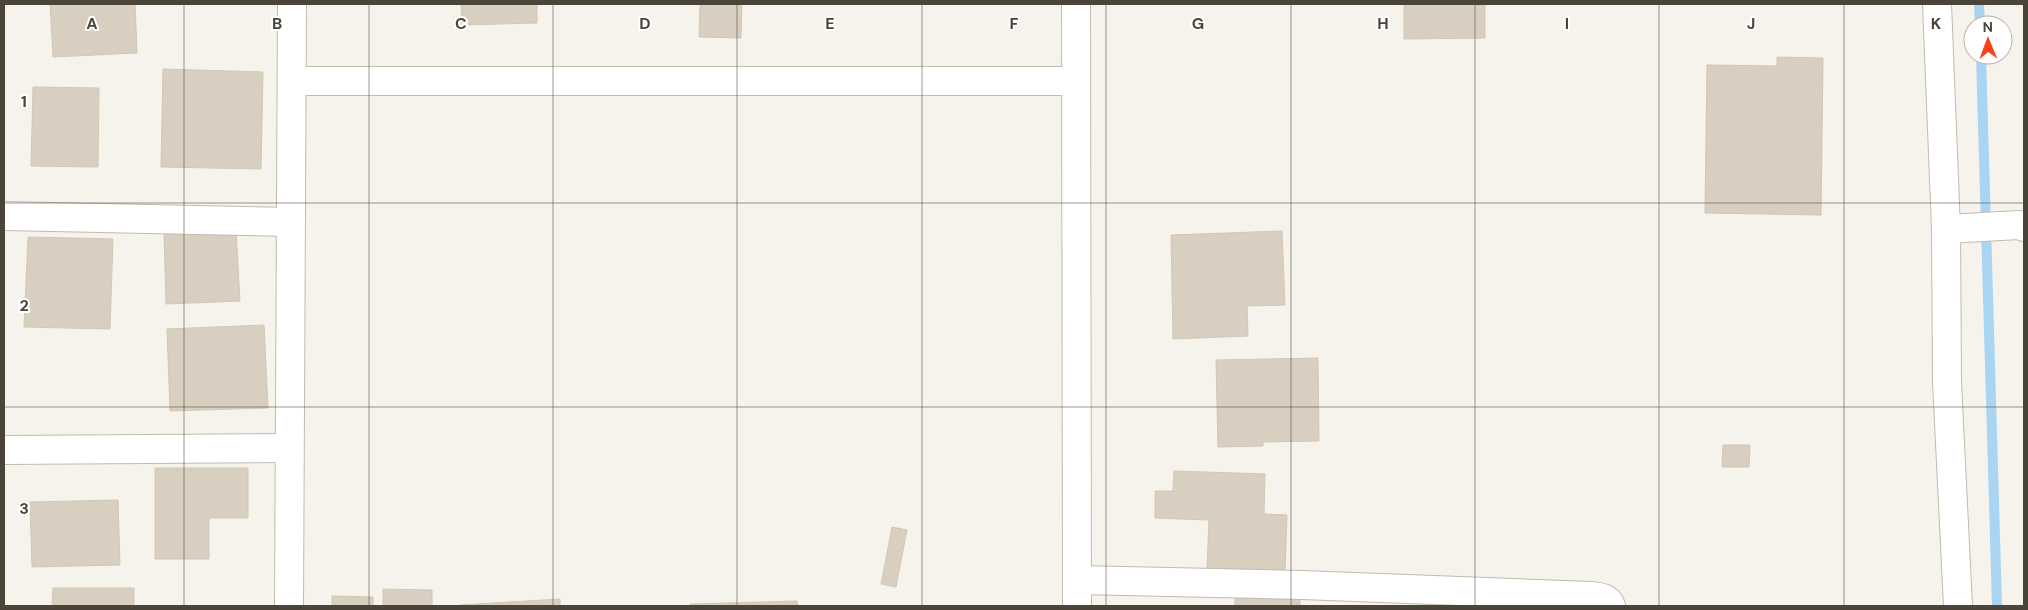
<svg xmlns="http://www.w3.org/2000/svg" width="2028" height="610" font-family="'DM Sans',sans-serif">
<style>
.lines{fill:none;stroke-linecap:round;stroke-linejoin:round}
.stream{stroke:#a9d4f2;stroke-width:10}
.building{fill:#d8cfc1;stroke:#d3c7b4}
.minor-casing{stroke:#c2bbae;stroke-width:30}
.minor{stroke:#fff;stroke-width:28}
.grid{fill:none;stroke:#4b4439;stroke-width:1;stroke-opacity:0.55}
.grid-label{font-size:16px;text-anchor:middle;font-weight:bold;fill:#4b4439;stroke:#fff;stroke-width:4;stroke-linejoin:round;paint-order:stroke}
</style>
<rect width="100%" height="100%" fill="#f6f3ec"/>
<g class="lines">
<g class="stream">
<polyline points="1979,4 1980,25"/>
<polyline points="1981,55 1997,606"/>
</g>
</g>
<g class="building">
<polygon points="50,4 135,4 137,53 53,57"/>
<polygon points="461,4 537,4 537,23 462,25"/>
<polygon points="700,4 742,4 741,38 699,37"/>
<polygon points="1404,4 1485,4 1485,38 1404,39"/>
<polygon points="1777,57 1823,58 1821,215 1705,213 1707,65 1777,66"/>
<polygon points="163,69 263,72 261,169 161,167"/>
<polygon points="33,87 99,88 98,167 31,166"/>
<polygon points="236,231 240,301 166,304 164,234"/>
<polygon points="1282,231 1285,305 1247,306 1248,336 1173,339 1171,235"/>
<polygon points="28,237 113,239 110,329 24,327"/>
<polygon points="264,325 268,408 170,411 167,329"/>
<polygon points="1318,358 1319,441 1263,442 1263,446 1218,447 1216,360"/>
<polygon points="1723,445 1750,445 1749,467 1722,467"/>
<polygon points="155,468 248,468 248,518 209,518 209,559 155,559"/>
<polygon points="1174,471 1265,474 1264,514 1287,515 1285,572 1207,569 1209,520 1155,518 1155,491 1173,491"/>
<polygon points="118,500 120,565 32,567 30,502"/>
<polygon points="892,527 907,530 896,587 881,584"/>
<polygon points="53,588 134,588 134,606 52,606"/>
<polygon points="383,589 432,590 432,606 383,606"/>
<polygon points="1235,591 1300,593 1300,606 1235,606"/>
<polygon points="332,596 373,597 373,606 332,606"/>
<polygon points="560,599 560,606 460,606 460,605"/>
<polygon points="797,601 798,606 690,606 690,604"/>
</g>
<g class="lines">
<defs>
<g id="minor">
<polyline points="1076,4 1077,606"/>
<polyline points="1937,4 1946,229 1947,382 1958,606"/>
<polyline points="292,81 1076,81"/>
<polyline points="4,216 291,222"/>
<polyline points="1946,229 2019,225 2024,227"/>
<polyline points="4,450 289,448"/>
<path d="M1077 580 1302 585 1591 596C1599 597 1608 597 1611 606"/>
<polyline points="289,606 292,4"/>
</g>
</defs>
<use href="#minor" class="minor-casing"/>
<use href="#minor" class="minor"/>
</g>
<path class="grid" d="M184 4V606M369 4V606M553 4V606M737 4V606M922 4V606M1106 4V606M1291 4V606M1475 4V606M1659 4V606M1844 4V606M4 203H2024M4 407H2024"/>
<g class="grid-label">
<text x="92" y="29">A</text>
<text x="277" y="29">B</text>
<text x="461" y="29">C</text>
<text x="645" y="29">D</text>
<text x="830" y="29">E</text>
<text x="1014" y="29">F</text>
<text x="1198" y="29">G</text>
<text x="1383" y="29">H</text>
<text x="1567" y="29">I</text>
<text x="1751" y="29">J</text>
<text x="1936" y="29">K</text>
<text x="24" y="107">1</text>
<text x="24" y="311">2</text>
<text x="24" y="514">3</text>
</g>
<rect width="2028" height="610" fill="none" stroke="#4b4439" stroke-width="10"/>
<g transform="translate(1988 40) rotate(359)"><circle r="24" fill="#ffffff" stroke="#b7b4b0"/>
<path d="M0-4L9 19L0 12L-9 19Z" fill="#fc3f1d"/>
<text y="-8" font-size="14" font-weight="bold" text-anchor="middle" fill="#4b4439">N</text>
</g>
</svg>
